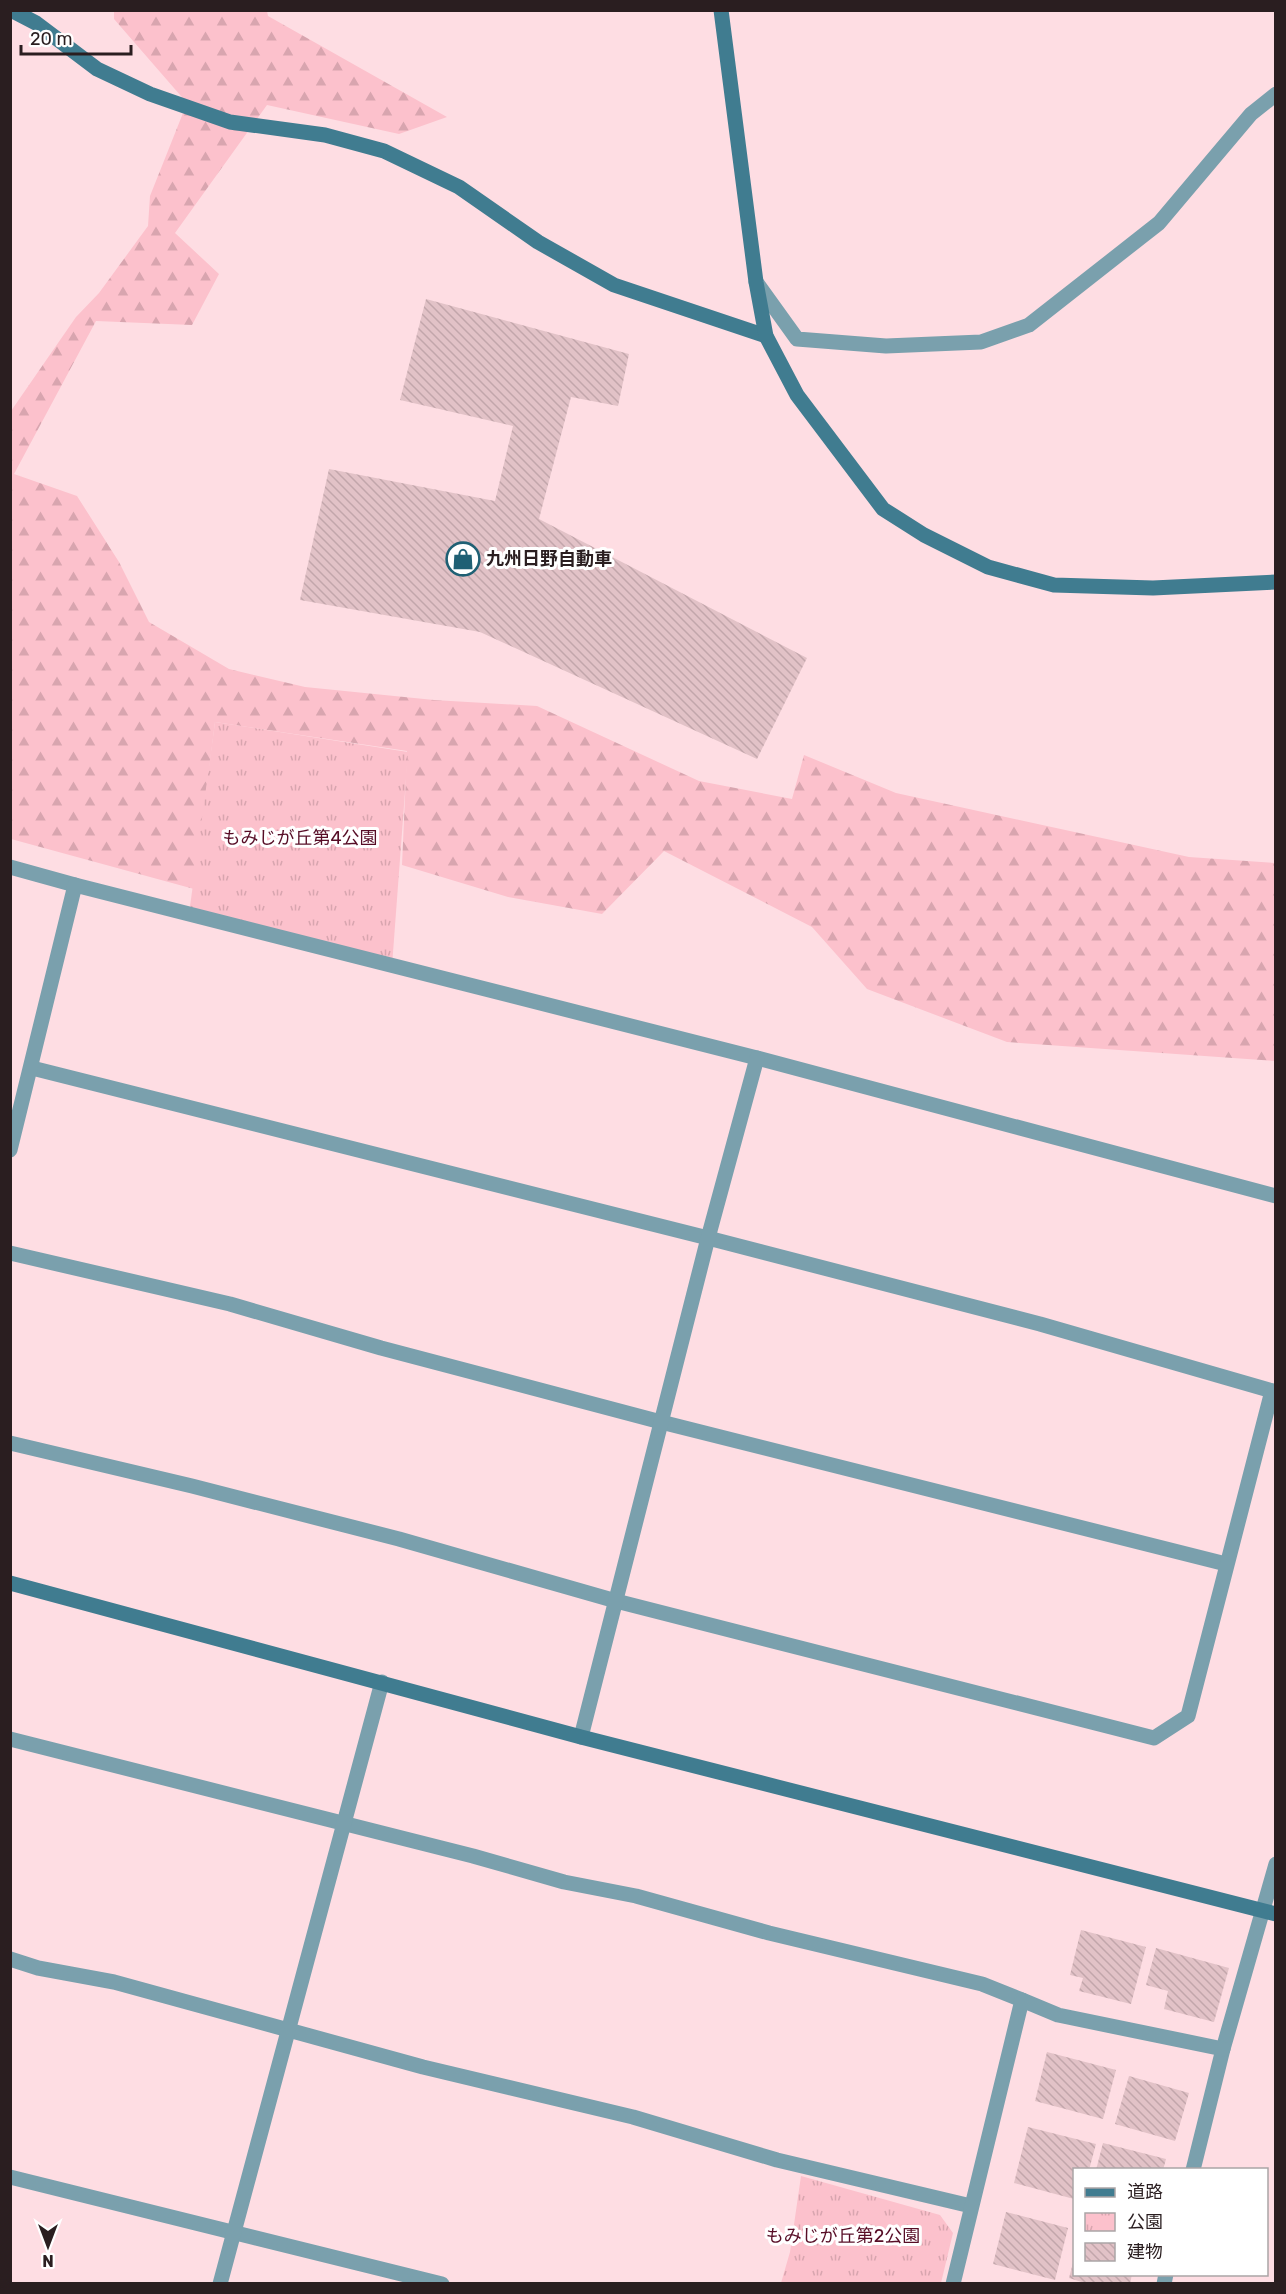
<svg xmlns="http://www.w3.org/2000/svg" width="1286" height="2294" font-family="Rubik,'Noto Sans JP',sans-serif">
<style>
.forest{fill:url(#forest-firs)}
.park{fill:url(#park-tufts)}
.building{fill:url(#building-back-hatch)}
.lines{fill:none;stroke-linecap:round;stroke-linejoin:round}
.street{stroke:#7aa0ad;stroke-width:15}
.secondary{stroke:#407c90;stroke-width:15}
.labels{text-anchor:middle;stroke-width:6;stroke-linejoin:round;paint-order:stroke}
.poi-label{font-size:18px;font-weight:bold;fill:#2a1e20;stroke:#fff;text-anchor:start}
.park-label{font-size:18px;fill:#570d26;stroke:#fff}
</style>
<defs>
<pattern id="forest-firs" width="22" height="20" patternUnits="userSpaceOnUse" patternTransform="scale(1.5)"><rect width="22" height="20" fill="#fcc1cc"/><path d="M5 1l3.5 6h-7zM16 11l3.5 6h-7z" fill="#d8a5af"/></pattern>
<pattern id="park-tufts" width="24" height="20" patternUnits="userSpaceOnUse" patternTransform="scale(1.5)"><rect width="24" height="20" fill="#fcc1cc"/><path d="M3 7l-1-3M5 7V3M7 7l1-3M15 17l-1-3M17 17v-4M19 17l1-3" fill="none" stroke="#d8a5af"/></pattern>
<pattern id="building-back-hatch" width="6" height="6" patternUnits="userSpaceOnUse" patternTransform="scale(1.5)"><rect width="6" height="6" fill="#e2c2c7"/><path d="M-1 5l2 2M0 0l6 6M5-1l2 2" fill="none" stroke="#c2a6ab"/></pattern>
</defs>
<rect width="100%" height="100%" fill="#fedde3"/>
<polygon class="forest" points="114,11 267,11 268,16 447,117 399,134 267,105 175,233 219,274 192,325 96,321 14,474 77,496 119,562 149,622 229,669 305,687 434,700 537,706 699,781 792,799 804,755 896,793 1189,857 1275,863 1275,1061 1007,1042 867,989 812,927 664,851 602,914 508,897 402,865 407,751 215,722 194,889 11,839 11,411 76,317 99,293 148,226 150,196 187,103 114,19"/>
<g class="park">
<polygon points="215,722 408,752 392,966 189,914"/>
<polygon points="801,2176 940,2215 953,2233 941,2283 781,2283 790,2252"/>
</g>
<g class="building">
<polygon points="426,299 629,354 618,406 571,397 539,519 807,658 757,759 480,632 300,600 329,469 495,501 513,426 400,400"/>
<polygon points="1081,1930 1146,1947 1131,2004 1079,1991 1083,1978 1070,1975"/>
<polygon points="1156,1948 1229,1968 1214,2022 1164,2009 1168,1991 1146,1985"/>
<polygon points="1047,2052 1116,2070 1103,2119 1035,2101"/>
<polygon points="1129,2076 1189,2093 1175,2141 1115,2124"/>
<polygon points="1028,2127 1096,2144 1089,2170 1074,2170 1074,2199 1014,2183"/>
<polygon points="1103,2143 1166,2159 1163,2170 1096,2170"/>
<polygon points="1006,2212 1068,2228 1055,2280 993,2264"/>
<polygon points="1074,2259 1074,2274 1132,2274 1130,2284 1088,2284 1069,2278"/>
</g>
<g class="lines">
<g class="street">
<polyline points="756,282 797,339 886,346 981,342 1029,325 1159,223 1251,114 1276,94"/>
<polyline points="10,867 75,885"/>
<polyline points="32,1068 708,1238 1040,1324 1276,1392"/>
<polyline points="10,1150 75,885 757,1058 1276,1196"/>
<polyline points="10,1253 230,1304 381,1348 661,1422 1226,1564"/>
<polyline points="10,1443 192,1486 399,1539 616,1601 1154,1738 1188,1716 1272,1391"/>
<polyline points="581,1737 708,1238 757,1058"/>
<polyline points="10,1739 473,1856 564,1882 636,1896 769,1933 982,1984 1022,2000"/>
<polyline points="10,1959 38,1968 114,1982 423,2067 633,2117 777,2160 971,2206"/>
<polyline points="1193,2170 1223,2049 1276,1864"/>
<polyline points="10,2177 442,2284"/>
<polyline points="220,2284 382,1682"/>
<polyline points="953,2284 1022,2000 1058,2015 1223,2049"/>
<polyline points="1164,2284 1166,2274"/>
</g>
<g class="secondary">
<polyline points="11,10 36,23 97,69 150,94 230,122 325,135 384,151 459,187 538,242 614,285 766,336"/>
<polyline points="721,10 756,282 766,336 797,395 883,509 924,535 988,567 1054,585 1153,588 1276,582"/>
<polyline points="10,1583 581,1737 1276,1914"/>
</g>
</g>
<defs>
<symbol id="shop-ring" viewBox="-11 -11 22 22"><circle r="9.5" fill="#fff" stroke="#1f6074" stroke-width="1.5"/><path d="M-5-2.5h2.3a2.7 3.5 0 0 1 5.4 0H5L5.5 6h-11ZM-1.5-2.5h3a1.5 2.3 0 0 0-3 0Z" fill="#1f6074"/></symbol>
</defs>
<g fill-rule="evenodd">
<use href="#shop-ring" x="444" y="540" width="38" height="38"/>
</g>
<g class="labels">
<g class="poi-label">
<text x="486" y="565">九州日野自動車</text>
</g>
<g class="park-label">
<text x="300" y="844">もみじが丘第4公園</text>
<text x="843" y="2242">もみじが丘第2公園</text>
</g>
</g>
<rect width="1286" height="2294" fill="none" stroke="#2a1e20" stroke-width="24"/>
<rect x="1073" y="2168" width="195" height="108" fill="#ffffff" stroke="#aaa5a6" stroke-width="1.5"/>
<rect x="1085" y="2188" width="30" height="9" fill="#407c90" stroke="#aaa5a6" stroke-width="1.5"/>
<text x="1127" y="2198" font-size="18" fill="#2a1e20">道路</text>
<rect x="1085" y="2213" width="30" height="18" fill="url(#park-tufts)" stroke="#aaa5a6" stroke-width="1.5"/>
<text x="1127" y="2228" font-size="18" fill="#2a1e20">公園</text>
<rect x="1085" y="2243" width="30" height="18" fill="url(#building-back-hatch)" stroke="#aaa5a6" stroke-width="1.5"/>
<text x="1127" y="2258" font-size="18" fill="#2a1e20">建物</text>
<g transform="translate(48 2246) rotate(180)" stroke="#ffffff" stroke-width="4.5" paint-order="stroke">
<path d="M0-4.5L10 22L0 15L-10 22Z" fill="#2a1e20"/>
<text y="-9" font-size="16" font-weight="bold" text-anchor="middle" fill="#2a1e20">N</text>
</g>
<path d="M21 45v9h110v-9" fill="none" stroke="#2a1e20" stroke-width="3"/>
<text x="30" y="45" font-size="18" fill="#2a1e20" stroke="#ffffff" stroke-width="4.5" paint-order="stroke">20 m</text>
</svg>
